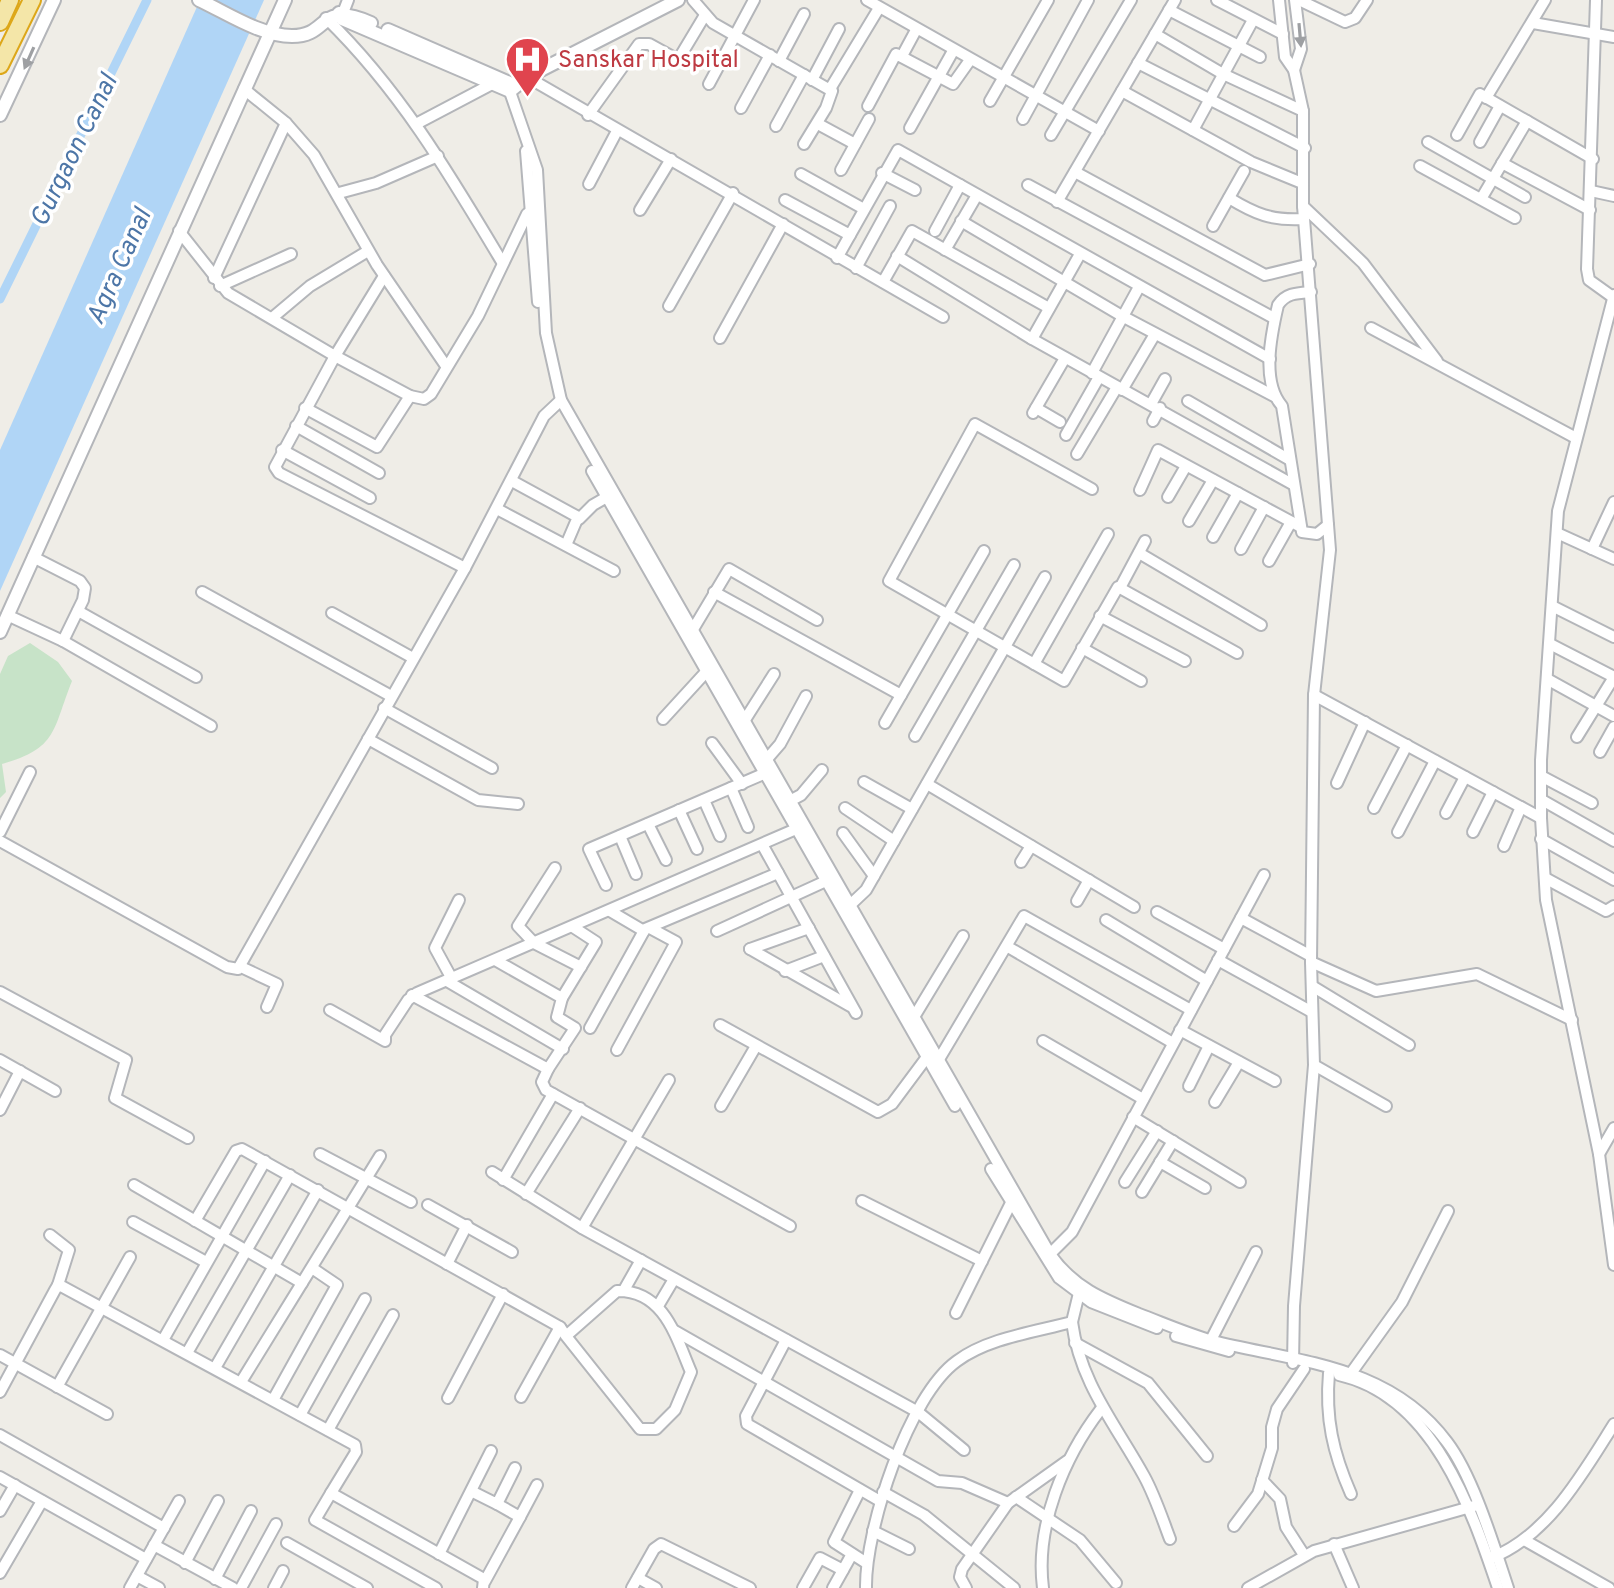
<svg xmlns="http://www.w3.org/2000/svg" width="1614" height="1588" font-family="Overpass,sans-serif">
<style>
.green{fill:#c7e3c8}
.water{fill:#b0d5f6}
.lines{fill:none;stroke-linecap:round;stroke-linejoin:round}
.canal{stroke:#b0d5f6;stroke-width:9}
.minor-casing{stroke:#b4b6ba;stroke-width:14}
.tertiary-casing{stroke:#b4b6ba;stroke-width:16}
.trunk-casing{stroke:#dda719;stroke-width:20}
.minor{stroke:#fff;stroke-width:10}
.tertiary{stroke:#fff;stroke-width:12}
.trunk{stroke:#f4e6a8;stroke-width:16}
.oneway{fill:#9ea0a3}
.labels{text-anchor:middle;stroke-width:7;stroke-linejoin:round;paint-order:stroke}
.health-label{font-size:24px;fill:#be3a42;stroke:#fff;text-anchor:start}
.water-label{font-size:26px;font-style:italic;fill:#4d76a7;stroke:#fff}
</style>
<rect width="100%" height="100%" fill="#efede7"/>
<path class="green" d="M30 643 58 662 72 681C52 731 58 748 2 764L6 792 0 798V674L8 656Z"/>
<polygon class="water" points="200,0 264,0 0,591 0,450"/>
<g class="lines">
<polyline class="canal" points="0,299 147,0"/>
<defs>
<g id="minor">
<polyline points="693,0 713,23 832,91 826,108 804,144"/>
<polyline points="867,0 1099,131"/>
<polyline points="1217,0 1283,34"/>
<polyline points="1279,0 1285,57 1294,70 1303,111 1303,206 1330,550 1314,695 1311,962 1314,1065 1294,1306 1293,1363"/>
<polyline points="1299,0 1345,22 1355,18 1367,0"/>
<polyline points="1596,0 1587,269 1589,280 1614,298"/>
<polyline points="1169,10 1260,57"/>
<polyline points="343,13 348,0"/>
<path d="M326 18C400 90 450 175 502 262"/>
<polyline points="1533,23 1614,37"/>
<polyline points="1155,34 1223,74 1303,111"/>
<polyline points="902,56 916,30"/>
<polyline points="779,61 804,14"/>
<polyline points="1138,63 1305,148"/>
<polyline points="1294,70 1301,49 1295,0"/>
<polyline points="527,77 943,317"/>
<polyline points="812,80 839,29"/>
<polyline points="709,84 754,0"/>
<path d="M508 86 537 170 546 333 561 400 1050 1254C1073 1287 1102 1299 1139 1314 1163 1323 1188 1334 1213 1341 1298 1362 1390 1365 1447 1442 1473 1476 1494 1546 1508 1588"/>
<polyline points="244,89 286,123 314,155 377,265 446,366"/>
<polyline points="830,89 879,8"/>
<polyline points="1122,91 1251,162 1302,183"/>
<polyline points="1486,98 1545,0"/>
<polyline points="990,101 1048,0"/>
<polyline points="868,106 896,54 953,84 970,60"/>
<polyline points="741,108 770,55"/>
<polyline points="588,115 639,44 649,44 678,60 705,15"/>
<polyline points="1023,119 1088,0"/>
<polyline points="416,124 490,85"/>
<polyline points="818,124 855,144"/>
<polyline points="776,126 804,75"/>
<polyline points="910,128 953,51"/>
<polyline points="1193,130 1253,20"/>
<polyline points="1051,135 1131,0"/>
<polyline points="1457,135 1480,94 1593,159"/>
<polyline points="1428,142 1525,197"/>
<polyline points="1480,142 1500,106"/>
<polyline points="526,151 538,302"/>
<polyline points="1502,163 1590,210"/>
<polyline points="1420,166 1515,218"/>
<polyline points="841,170 869,119"/>
<polyline points="1075,172 1265,275 1310,264"/>
<polyline points="882,173 915,190"/>
<polyline points="801,174 864,209"/>
<polyline points="589,184 617,131"/>
<polyline points="1028,185 1274,318"/>
<polyline points="1591,191 1614,196"/>
<polyline points="339,193 376,183 438,156"/>
<path d="M1229 198C1255 214 1272 221 1304 219"/>
<polyline points="1481,199 1527,121"/>
<polyline points="785,200 850,235"/>
<polyline points="1057,202 1175,0"/>
<polyline points="1303,206 1363,263 1437,361"/>
<polyline points="640,210 671,159"/>
<polyline points="961,221 1122,316 1274,396"/>
<polyline points="1213,226 1244,171"/>
<polyline points="179,231 228,293 335,356 410,396 424,399 431,394 478,316 527,214 535,208"/>
<polyline points="935,231 960,185"/>
<polyline points="945,250 977,195"/>
<polyline points="897,256 1032,339 1294,485"/>
<polyline points="837,258 898,150 1270,359"/>
<polyline points="856,268 890,206"/>
<polyline points="384,276 335,356 275,467 279,473 465,568"/>
<polyline points="214,278 286,123"/>
<polyline points="883,282 912,231 1049,308"/>
<polyline points="220,286 291,254"/>
<path d="M1311 292C1297 293 1286 293 1278 305 1271 335 1261 382 1282 406L1302 532 1317 534 1328 525"/>
<polyline points="1614,295 1558,511 1541,760 1541,818 1546,900 1599,1154 1614,1265"/>
<polyline points="669,306 733,193"/>
<polyline points="272,318 310,286 368,251"/>
<polyline points="1371,328 1576,438"/>
<polyline points="720,338 783,224"/>
<polyline points="1032,339 1080,254"/>
<polyline points="1092,373 1139,287"/>
<polyline points="1122,390 1155,334"/>
<polyline points="1188,401 1290,460"/>
<polyline points="1151,404 1165,379"/>
<polyline points="305,408 377,447 410,396"/>
<polyline points="1036,408 1060,422"/>
<polyline points="1033,413 1065,358"/>
<polyline points="1153,421 1160,408"/>
<polyline points="296,426 379,473"/>
<polyline points="1066,435 1099,377"/>
<polyline points="282,450 370,498"/>
<polyline points="1077,454 1117,387"/>
<polyline points="592,471 955,1106"/>
<polyline points="512,481 578,517 566,545"/>
<polyline points="1092,489 975,424 889,581 1064,681 1118,587 1237,653"/>
<polyline points="1140,490 1158,450 1301,527"/>
<polyline points="1168,497 1186,466"/>
<polyline points="497,509 614,571"/>
<polyline points="579,519 593,505 612,494"/>
<polyline points="1189,521 1213,480"/>
<polyline points="1557,533 1614,559"/>
<polyline points="1213,537 1238,493"/>
<polyline points="1241,549 1264,507"/>
<polyline points="1592,549 1614,502"/>
<polyline points="1139,553 1261,625"/>
<polyline points="33,557 80,581 85,588 83,600 63,641"/>
<polyline points="1269,561 1291,522"/>
<polyline points="1121,586 1145,541"/>
<polyline points="202,592 391,696"/>
<polyline points="714,592 901,695"/>
<polyline points="1552,606 1614,637"/>
<polyline points="78,611 196,677"/>
<polyline points="332,613 413,658"/>
<polyline points="7,615 63,641 211,726"/>
<polyline points="1100,616 1185,661"/>
<polyline points="692,631 729,569 817,620"/>
<polyline points="1550,644 1614,677 1577,737"/>
<polyline points="1082,648 1141,681"/>
<polyline points="1034,664 1108,534"/>
<polyline points="1547,679 1614,716"/>
<polyline points="1314,695 1541,818"/>
<polyline points="384,708 492,768"/>
<polyline points="663,719 706,672"/>
<polyline points="885,723 984,551"/>
<polyline points="741,726 774,674"/>
<polyline points="915,736 1014,565"/>
<polyline points="368,739 478,800 518,804"/>
<polyline points="712,743 742,784"/>
<polyline points="1600,752 1614,727"/>
<polyline points="767,759 780,744 806,696"/>
<polyline points="1541,776 1592,803"/>
<polyline points="864,782 912,809"/>
<polyline points="1337,783 1365,722"/>
<polyline points="927,784 1134,907"/>
<polyline points="731,788 748,827"/>
<polyline points="704,800 720,836"/>
<polyline points="1542,800 1614,841"/>
<polyline points="786,803 801,795 822,770"/>
<polyline points="845,808 894,841"/>
<polyline points="1374,808 1407,745"/>
<polyline points="679,810 697,849"/>
<polyline points="1446,813 1465,777"/>
<polyline points="648,824 666,860"/>
<polyline points="0,832 30,772"/>
<polyline points="1398,832 1435,761"/>
<polyline points="1473,832 1493,792"/>
<polyline points="843,833 874,876"/>
<polyline points="620,836 636,874"/>
<polyline points="1541,839 1614,880"/>
<polyline points="0,841 227,967 238,969 465,568 544,416 561,400"/>
<polyline points="763,846 856,1013"/>
<polyline points="1504,846 1521,807"/>
<polyline points="1021,862 1031,846"/>
<polyline points="555,868 518,926 534,943 581,967"/>
<polyline points="1545,878 1606,911 1614,906"/>
<polyline points="606,885 589,849 768,772"/>
<polyline points="1077,901 1089,880"/>
<polyline points="848,907 866,890 1045,577"/>
<polyline points="610,911 644,931"/>
<polyline points="1157,912 1224,949"/>
<polyline points="1241,918 1311,956"/>
<polyline points="1106,920 1207,981"/>
<polyline points="717,931 826,881"/>
<polyline points="1008,947 1173,1043"/>
<polyline points="750,949 850,1006"/>
<polyline points="750,949 809,928"/>
<polyline points="1218,960 1312,1012"/>
<polyline points="1311,962 1376,991 1477,974 1572,1020"/>
<polyline points="241,967 277,984 267,1007"/>
<polyline points="785,971 824,956"/>
<polyline points="452,979 435,948 459,900"/>
<polyline points="447,981 563,1049"/>
<polyline points="1312,986 1409,1045"/>
<polyline points="0,992 126,1060 115,1098 188,1138"/>
<polyline points="412,995 548,1069 575,1028 557,1017 562,998 495,960"/>
<polyline points="562,998 596,942 573,927"/>
<polyline points="330,1010 385,1041 385,1035 408,1000 417,993 803,826"/>
<polyline points="914,1017 963,936"/>
<polyline points="720,1025 878,1112 892,1104 927,1057"/>
<polyline points="590,1028 645,929 778,873"/>
<polyline points="1180,1030 1275,1081"/>
<polyline points="1043,1041 1143,1099"/>
<polyline points="617,1050 676,942 650,928"/>
<polyline points="0,1060 55,1091"/>
<polyline points="1314,1065 1386,1106"/>
<polyline points="935,1066 1024,916 1191,1010"/>
<polyline points="548,1069 542,1082 546,1090 790,1226"/>
<polyline points="1189,1086 1209,1046"/>
<polyline points="1215,1102 1239,1062"/>
<polyline points="721,1106 756,1046"/>
<polyline points="0,1110 20,1071"/>
<polyline points="1133,1117 1240,1182"/>
<polyline points="320,1154 411,1202"/>
<polyline points="1599,1154 1614,1128"/>
<polyline points="1160,1162 1205,1188"/>
<polyline points="991,1169 1059,1278 1091,1302 1157,1328"/>
<polyline points="492,1172 582,1228 918,1412 964,1450"/>
<polyline points="503,1180 553,1094"/>
<polyline points="1125,1182 1157,1131"/>
<polyline points="134,1185 302,1283 241,1382"/>
<polyline points="1142,1192 1173,1141"/>
<polyline points="526,1194 580,1108"/>
<polyline points="862,1201 982,1261"/>
<polyline points="428,1205 512,1252"/>
<path d="M195 1221 236 1151 242 1149 560 1327 566 1336 640 1429H656L675 1410 691 1372C676 1337 664 1290 617 1291L566 1336"/>
<polyline points="133,1222 206,1262"/>
<polyline points="582,1228 669,1080"/>
<polyline points="50,1235 69,1250 58,1285"/>
<polyline points="1050,1254 1072,1232 1264,875"/>
<polyline points="447,1264 467,1225"/>
<polyline points="302,1283 380,1156"/>
<polyline points="624,1290 641,1260"/>
<polyline points="658,1306 674,1279"/>
<polyline points="956,1313 1012,1201"/>
<path d="M1072 1322C1080 1383 1116 1425 1144 1476 1155 1496 1162 1518 1170 1539"/>
<polyline points="675,1331 938,1481 962,1483 1008,1503"/>
<polyline points="1176,1336 1229,1351"/>
<polyline points="163,1340 265,1161"/>
<polyline points="786,1340 746,1416 747,1424 880,1501"/>
<polyline points="1211,1340 1256,1252"/>
<polyline points="1075,1343 1148,1383 1207,1456"/>
<polyline points="187,1353 290,1175"/>
<polyline points="0,1355 107,1414"/>
<polyline points="215,1368 318,1190"/>
<path d="M1329 1373C1325 1418 1333 1453 1351 1494"/>
<path d="M1339 1375C1433 1396 1471 1508 1498 1588"/>
<polyline points="1349,1376 1402,1302 1448,1211"/>
<polyline points="57,1387 130,1257"/>
<polyline points="0,1392 55,1290 58,1285 63,1287 355,1445 356,1452 331,1493 484,1579 483,1588"/>
<polyline points="521,1397 560,1327"/>
<polyline points="448,1398 503,1294"/>
<polyline points="273,1400 337,1285 312,1268"/>
<polyline points="300,1415 365,1299"/>
<polyline points="328,1430 393,1315"/>
<polyline points="0,1435 164,1528"/>
<polyline points="0,1477 146,1559"/>
<polyline points="1262,1480 1280,1499 1286,1527 1304,1555"/>
<polyline points="860,1490 834,1542 865,1562"/>
<polyline points="473,1492 497,1504 515,1468"/>
<polyline points="883,1492 924,1515 1014,1588"/>
<polyline points="331,1493 315,1520 436,1588"/>
<polyline points="1016,1497 1080,1540 1116,1583"/>
<polyline points="0,1511 15,1485"/>
<polyline points="520,1517 537,1485"/>
<polyline points="1234,1526 1258,1494 1272,1448 1272,1427 1277,1409 1304,1369"/>
<polyline points="873,1531 909,1549"/>
<polyline points="1526,1541 1609,1588"/>
<polyline points="287,1543 367,1588"/>
<polyline points="1334,1544 1353,1588"/>
<polyline points="154,1545 233,1588"/>
<polyline points="439,1554 491,1451"/>
<path d="M1491 1558C1548 1536 1583 1473 1614 1424"/>
<polyline points="185,1563 218,1501"/>
<polyline points="0,1573 42,1501"/>
<polyline points="137,1576 159,1588"/>
<polyline points="638,1578 656,1588"/>
<polyline points="215,1579 251,1511"/>
<polyline points="485,1581 520,1517 497,1504"/>
<polyline points="130,1588 179,1501"/>
<polyline points="241,1588 276,1524"/>
<polyline points="274,1588 283,1571"/>
<polyline points="632,1588 654,1549 661,1544 750,1588"/>
<polyline points="803,1588 820,1558 843,1570"/>
<polyline points="833,1588 852,1554"/>
<path d="M866 1588C865 1530 908 1396 957 1361 988 1338 1035 1332 1072 1322L1080 1289"/>
<polyline points="966,1588 960,1577 962,1569 1008,1503 1067,1461"/>
<path d="M1043 1588C1035 1526 1064 1457 1101 1409"/>
<polyline points="1248,1588 1314,1551 1474,1506"/>
</g>
<g id="tertiary">
<path d="M199 0C227 13 261 36 292 36 331 36 317 0 371 23"/>
<polyline points="339,13 342,19 510,91 527,77 678,0"/>
<polyline points="388,30 514,85"/>
<polyline points="0,115 54,0"/>
<polyline points="0,632 285,0"/>
</g>
<g id="trunk">
<polyline points="0,22 10,0"/>
<polyline points="0,65 32,0"/>
</g>
</defs>
<use href="#minor" class="minor-casing"/>
<use href="#tertiary" class="tertiary-casing"/>
<use href="#trunk" class="trunk-casing"/>
<use href="#minor" class="minor"/>
<use href="#tertiary" class="tertiary"/>
<use href="#trunk" class="trunk"/>
</g>
<defs><path id="oneway-solid" d="M-6-.8H1V-3.2L6.5 0L1 3.2V.8H-6Z" transform="scale(2)"/></defs>
<g class="oneway">
<use href="#oneway-solid" transform="translate(1300 35) rotate(85)"/>
<use href="#oneway-solid" transform="translate(29 58) rotate(114)"/>
</g>
<defs>
<symbol id="hospital-pin" viewBox="-11 -11 22 30"><path d="M0 17L-7.5 6A9.5 9.5 0 1 1 7.5 6Z" fill="#e0444e" stroke="#fff"/><path d="M-5-5h3v3.5h4V-5h3V5h-3V1.5h-4V5h-3Z" fill="#fff"/></symbol>
</defs>
<g fill-rule="evenodd">
<use href="#hospital-pin" x="502" y="34" width="51" height="69"/>
</g>
<g class="labels">
<g class="health-label">
<text x="558" y="67">Sanskar Hospital</text>
</g>
<g class="water-label">
<text transform="translate(73 150) rotate(-64)" y="9">Gurgaon Canal</text>
<text transform="translate(118 266) rotate(-66)" y="9">Agra Canal</text>
</g>
</g>
</svg>
